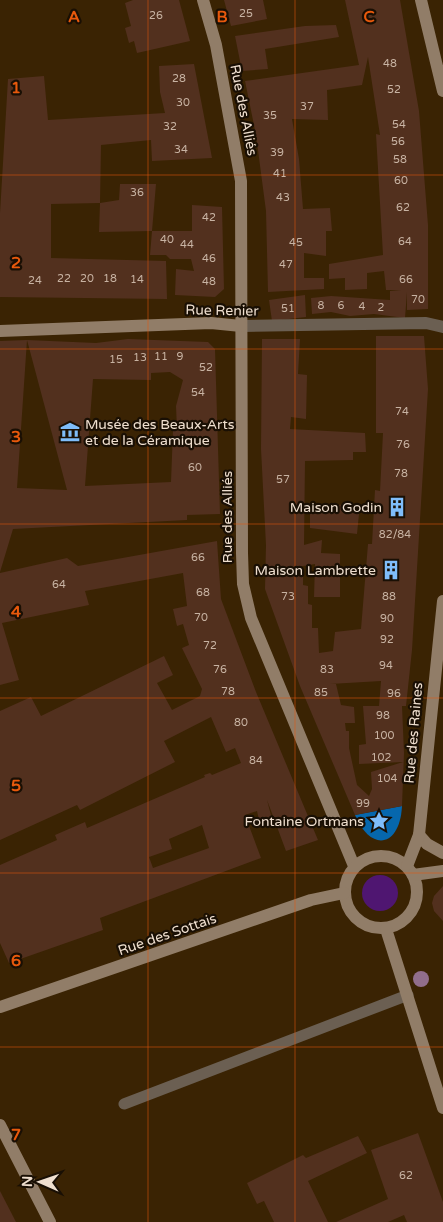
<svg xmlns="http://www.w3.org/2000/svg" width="443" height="1222" font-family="'Varela Round',sans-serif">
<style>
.green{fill:#4f1671}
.water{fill:#0667ad}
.building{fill:#52301e;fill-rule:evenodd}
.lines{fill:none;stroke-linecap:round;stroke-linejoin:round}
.lane{stroke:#6b5f52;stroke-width:11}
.street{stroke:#6b5f52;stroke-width:12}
.secondary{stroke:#917d68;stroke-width:12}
.tree{fill:#916e8c}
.grid{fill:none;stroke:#e8590c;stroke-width:1;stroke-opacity:0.55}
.labels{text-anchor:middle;stroke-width:4.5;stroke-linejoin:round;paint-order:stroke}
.number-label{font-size:11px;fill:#c8b3a3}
.street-label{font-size:14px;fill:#efdfcf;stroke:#190f04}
.poi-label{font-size:14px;fill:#efdfcf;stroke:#190f04;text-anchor:end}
.grid-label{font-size:16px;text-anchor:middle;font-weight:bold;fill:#e8590c;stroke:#190f04;stroke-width:4.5;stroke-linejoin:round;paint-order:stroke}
</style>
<rect width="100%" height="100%" fill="#3a2303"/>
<circle class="green" cx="380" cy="893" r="18"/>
<path class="water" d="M402 806C400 847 371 853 355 815Z"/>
<g class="building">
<polygon points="133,0 179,0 190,41 137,53 134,41 129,43 125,28 131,26 125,3"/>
<polygon points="224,0 263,0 267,19 231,26"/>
<polygon points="345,0 400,0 419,111 428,225 428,309 407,310 407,292 405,318 374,314 350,316 331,312 312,314 311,298 331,296 390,300 390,291 401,290 386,290 384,271 367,273 367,289 345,290 345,278 329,279 329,264 383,255 376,134 380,135 368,57 362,85 327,90 328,120 292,119 299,159 303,209 330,208 332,231 326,231 326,256 304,253 304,278 324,278 324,289 268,292 266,211 256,135 245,81 359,65"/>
<polygon points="336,25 339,37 265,49 268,69 242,71 235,36 305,26"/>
<polygon points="194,64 212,158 152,161 151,140 101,145 100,203 119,200 120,184 156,184 152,231 192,231 192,205 222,207 224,289 215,297 175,295 176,269 194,271 191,259 170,259 166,255 150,255 152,231 99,232 100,203 51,204 51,258 166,261 167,299 0,297 0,213 8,79 44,76 48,120 165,113 160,92 159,66"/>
<polygon points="305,295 306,317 272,321 269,300"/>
<path d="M376 336H424L428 389 412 650 406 706H402L404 753 402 806 355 815 300 686 265 589 266 545 261 449 262 339H300L298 374 307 375 306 419 291 417 290 429 365 433 366 452H353V460L305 461 304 545 322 540 321 553 340 554V597H314L315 564 297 567 294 571H303V585L308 586V604L312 605V628H318L319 653 333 651 335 632 361 629 368 544H372L375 490 380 491 383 433H376ZM381 681 379 706H363L366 744 359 745V764L403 762 371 772 372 789 369 796 357 785 349 748V731H346L345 723H355L354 707 341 705 336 684H330Z"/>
<path d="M128 339 208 342 215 349 220 514 187 515V520L13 529 0 572V341L27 340 17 488 67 490 27 340 96 343ZM170 372 183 380 176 406 177 429 173 430 171 482 85 486 93 379 151 380V373Z"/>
<polygon points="360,504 357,534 310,528 310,506"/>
<path d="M217 541 221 599 256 692 318 840 286 851 267 800 273 823 259 820 257 811 245 815 261 858 100 918 103 930 9 963 0 943V865L57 840 55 835 85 822 87 828 205 777 204 775 210 773 212 775 241 763 235 748 226 752 211 717 164 741 175 762 80 810 77 805 0 840V711L31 697 41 716 164 656 173 675 157 683 172 710 200 696 202 689 182 648 189 645 183 624 177 626 173 609 187 606 183 573 85 591 89 605 2 623 19 680 0 685V573L67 558 78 566ZM202 825 209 848 153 868 149 857 172 849 169 839Z"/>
<polygon points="443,886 443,921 434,911 432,903 434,896"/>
<polygon points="418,1133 443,1202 443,1222 407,1222 404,1215 388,1222 336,1222 388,1199 371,1150"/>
<polygon points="358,1136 367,1153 308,1181 328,1222 274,1222 264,1201 257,1204 247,1183 303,1155 306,1158"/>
<polygon points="0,1191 16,1222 0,1222"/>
</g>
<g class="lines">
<polyline class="lane" points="124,1104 408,995"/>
<polyline class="street" points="241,326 426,323 443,327"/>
<g class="secondary">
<polyline points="203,0 216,45 241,181 242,553 243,584 251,618 354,866"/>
<polyline points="421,0 443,91"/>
<polyline points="0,331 211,323 241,326"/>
<polyline points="419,835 427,844 443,853"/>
<circle cx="381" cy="892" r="36"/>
<polyline points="407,866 419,835 443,601"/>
<polyline points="413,875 443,871"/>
<polyline points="386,929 443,1108"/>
<polyline points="0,1007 311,900 344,893"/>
<polyline points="0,1125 50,1222"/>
</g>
</g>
<circle class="tree" cx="421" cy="979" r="8"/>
<path class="grid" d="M148 0V1222M295 0V1222M0 175H443M0 349H443M0 524H443M0 698H443M0 873H443M0 1047H443"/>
<defs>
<symbol id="museum-bare" viewBox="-9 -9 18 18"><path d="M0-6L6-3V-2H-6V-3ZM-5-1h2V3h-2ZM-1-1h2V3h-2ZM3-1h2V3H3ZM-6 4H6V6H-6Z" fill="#7fbdfa" stroke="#190f04" stroke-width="2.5" paint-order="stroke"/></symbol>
<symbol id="building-bare" viewBox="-9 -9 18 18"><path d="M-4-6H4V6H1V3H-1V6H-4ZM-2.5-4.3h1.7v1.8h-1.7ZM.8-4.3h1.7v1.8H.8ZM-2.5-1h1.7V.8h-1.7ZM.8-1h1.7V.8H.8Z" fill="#7fbdfa" stroke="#190f04" stroke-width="2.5" paint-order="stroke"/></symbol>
<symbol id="sight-bare" viewBox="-9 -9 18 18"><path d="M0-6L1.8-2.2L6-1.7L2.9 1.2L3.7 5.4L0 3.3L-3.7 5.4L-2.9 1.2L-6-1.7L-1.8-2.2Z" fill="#7fbdfa" stroke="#190f04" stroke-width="2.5" paint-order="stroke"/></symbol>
</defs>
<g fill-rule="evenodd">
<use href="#museum-bare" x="56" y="418" width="28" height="28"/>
<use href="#building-bare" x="383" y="493" width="28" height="28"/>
<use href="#building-bare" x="377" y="556" width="28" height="28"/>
<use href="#sight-bare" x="365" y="807" width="28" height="28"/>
</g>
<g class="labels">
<g class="number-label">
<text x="246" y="17">25</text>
<text x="156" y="19">26</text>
<text x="390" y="67">48</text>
<text x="179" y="82">28</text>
<text x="394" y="93">52</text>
<text x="183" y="106">30</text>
<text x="307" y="110">37</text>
<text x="270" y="119">35</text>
<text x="399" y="128">54</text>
<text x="170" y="130">32</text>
<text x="398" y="145">56</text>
<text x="181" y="153">34</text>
<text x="277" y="156">39</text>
<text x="400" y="163">58</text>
<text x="280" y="177">41</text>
<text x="401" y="184">60</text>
<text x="137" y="196">36</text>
<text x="283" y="201">43</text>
<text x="403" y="211">62</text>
<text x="209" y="221">42</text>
<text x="167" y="243">40</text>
<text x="405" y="245">64</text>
<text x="296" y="246">45</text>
<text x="187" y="248">44</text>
<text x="209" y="262">46</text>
<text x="286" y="268">47</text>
<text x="64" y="282">22</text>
<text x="87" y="282">20</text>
<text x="110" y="282">18</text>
<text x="137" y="283">14</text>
<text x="406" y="283">66</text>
<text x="35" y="284">24</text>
<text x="209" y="285">48</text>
<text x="418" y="303">70</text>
<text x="321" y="309">8</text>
<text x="341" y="309">6</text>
<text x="362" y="310">4</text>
<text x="381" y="311">2</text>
<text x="288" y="312">51</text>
<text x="161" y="360">11</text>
<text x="180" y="360">9</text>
<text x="140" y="361">13</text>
<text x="116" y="363">15</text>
<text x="206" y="371">52</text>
<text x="198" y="396">54</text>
<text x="402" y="415">74</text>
<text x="403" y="448">76</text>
<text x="195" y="471">60</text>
<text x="401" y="477">78</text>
<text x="283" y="483">57</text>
<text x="395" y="538">82/84</text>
<text x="198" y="561">66</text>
<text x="59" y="588">64</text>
<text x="203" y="596">68</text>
<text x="288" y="600">73</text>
<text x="389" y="600">88</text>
<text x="201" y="621">70</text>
<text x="387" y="622">90</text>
<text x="387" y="643">92</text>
<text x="210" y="649">72</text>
<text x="386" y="669">94</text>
<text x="220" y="673">76</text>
<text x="327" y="673">83</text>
<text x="228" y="695">78</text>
<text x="321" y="696">85</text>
<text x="394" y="697">96</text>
<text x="383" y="719">98</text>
<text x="241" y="726">80</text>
<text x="384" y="739">100</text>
<text x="381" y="761">102</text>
<text x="256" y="764">84</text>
<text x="387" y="782">104</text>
<text x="363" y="807">99</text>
<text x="406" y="1179">62</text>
</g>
<g class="street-label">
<text transform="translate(244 110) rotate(79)" y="5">Rue des Alliés</text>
<text transform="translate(222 310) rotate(1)" y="5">Rue Renier</text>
<text transform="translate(227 517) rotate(-90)" y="5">Rue des Alliés</text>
<text transform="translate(413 733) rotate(-85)" y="5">Rue des Raines</text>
<text transform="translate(167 934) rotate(-19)" y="5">Rue des Sottais</text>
</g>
<g class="poi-label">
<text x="85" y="429" text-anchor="start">Musée des Beaux-Arts<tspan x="85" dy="16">et de la Céramique</tspan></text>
<text x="382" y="512">Maison Godin</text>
<text x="376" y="575">Maison Lambrette</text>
<text x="364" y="826">Fontaine Ortmans</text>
</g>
</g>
<g class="grid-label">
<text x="74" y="22">A</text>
<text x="222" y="22">B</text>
<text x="369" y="22">C</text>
<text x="16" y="93">1</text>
<text x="16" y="268">2</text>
<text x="16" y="442">3</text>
<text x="16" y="617">4</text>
<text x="16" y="791">5</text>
<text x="16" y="966">6</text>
<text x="16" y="1140">7</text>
</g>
<g transform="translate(40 1182) rotate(272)" stroke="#190f04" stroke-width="4" paint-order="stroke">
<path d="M0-4L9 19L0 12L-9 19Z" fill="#efdfcf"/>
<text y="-8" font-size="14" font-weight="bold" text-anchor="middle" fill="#efdfcf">N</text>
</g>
</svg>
